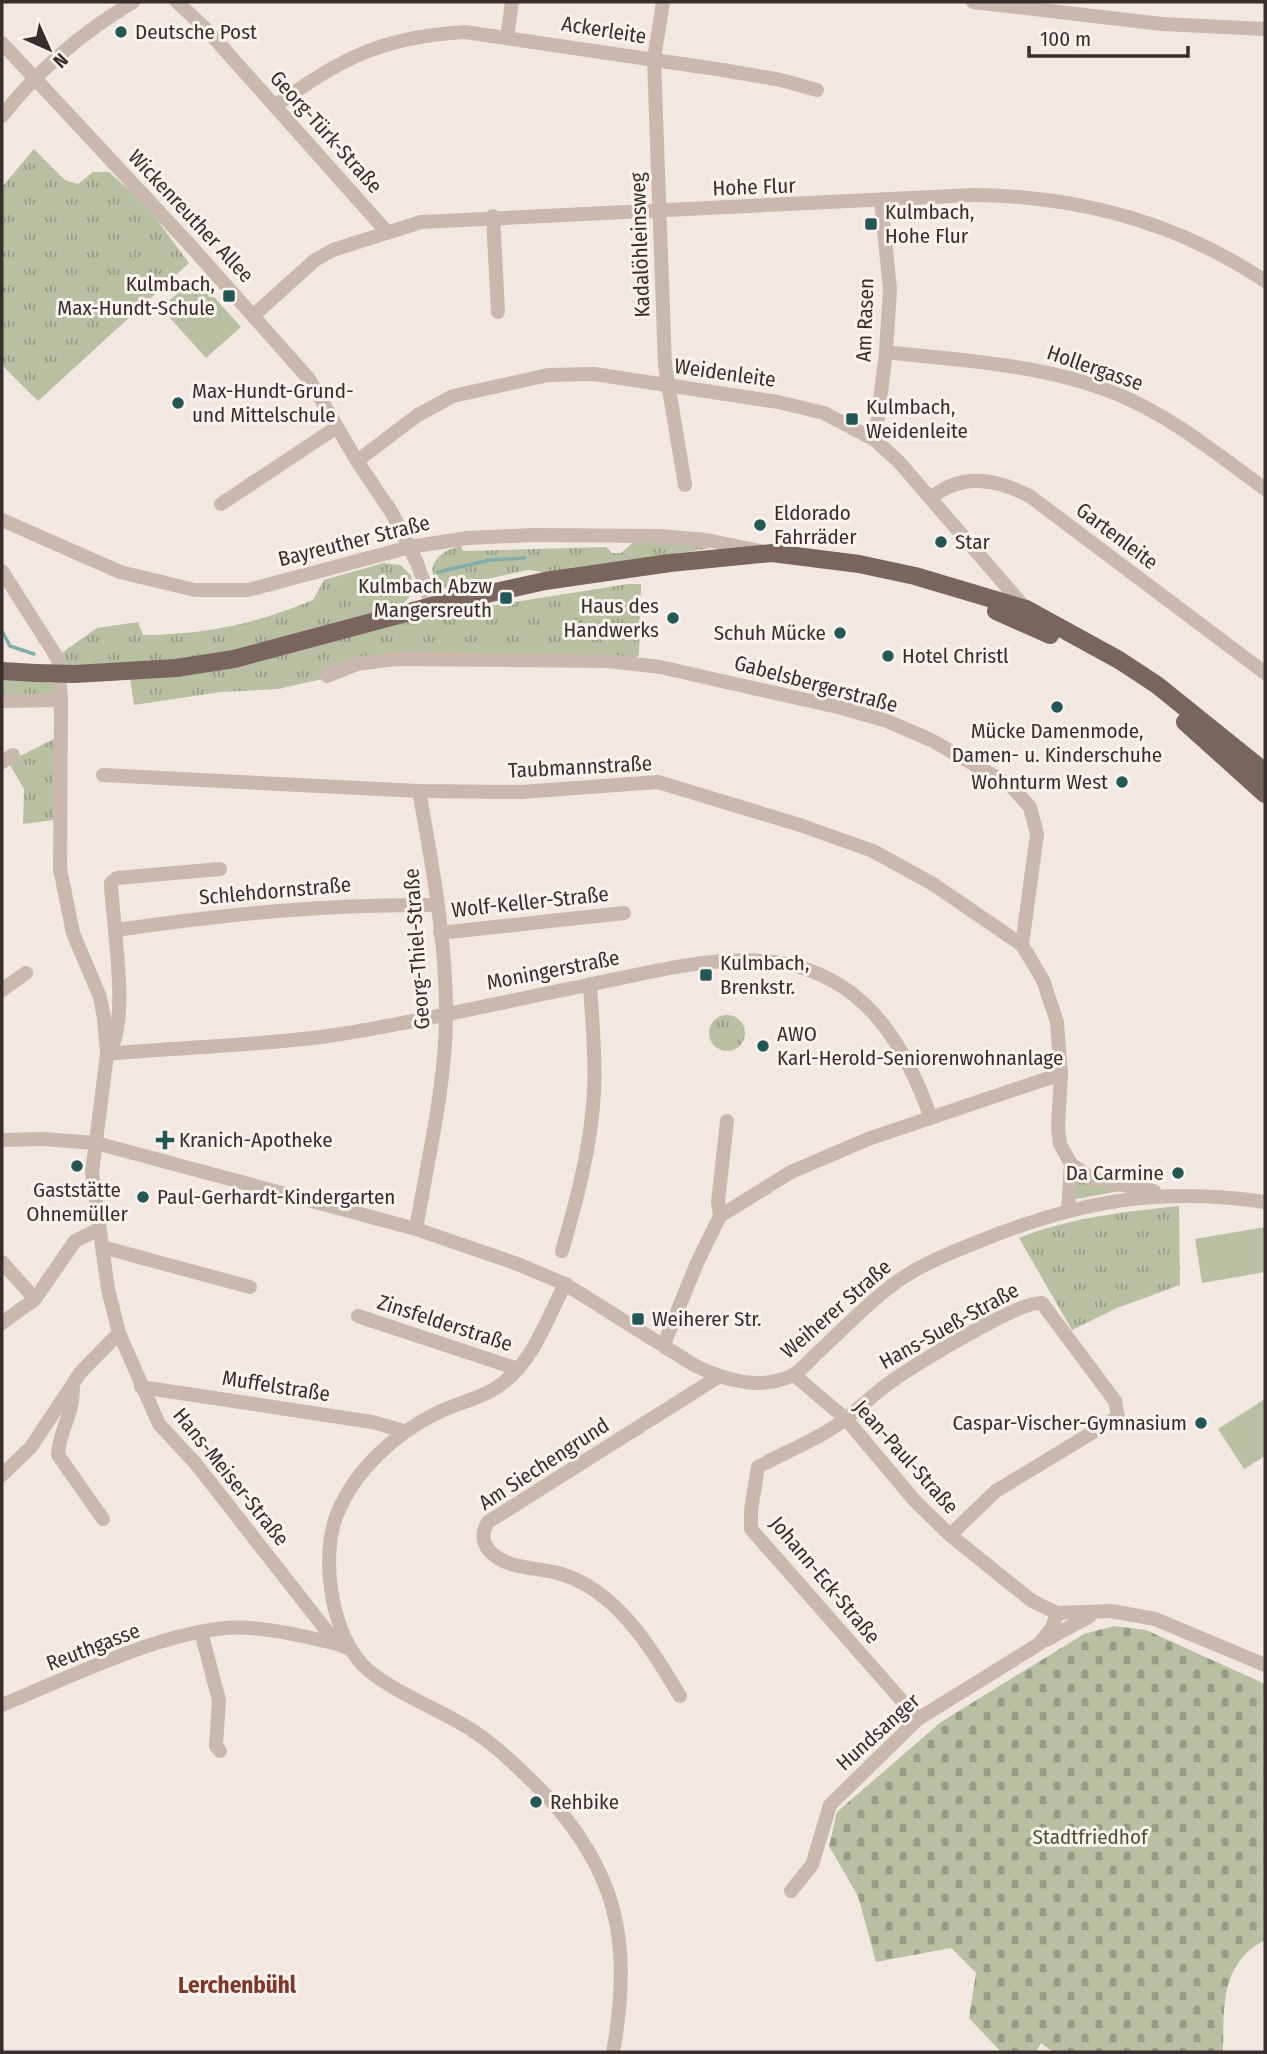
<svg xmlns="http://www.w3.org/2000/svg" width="1267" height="2054" font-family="'Fira Sans Condensed',sans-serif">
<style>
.grass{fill:url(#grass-tufts)}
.cemetery{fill:url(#cemetery-stones)}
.pitch{fill:#b9c0a2}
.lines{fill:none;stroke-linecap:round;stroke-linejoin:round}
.stream{stroke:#82adaa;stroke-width:3.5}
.minor{stroke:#cab8ae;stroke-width:14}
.major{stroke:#79645e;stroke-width:18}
.major-bridge{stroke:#79645e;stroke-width:18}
.poi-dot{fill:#245856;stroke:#faf3ee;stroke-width:2.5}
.labels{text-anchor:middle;stroke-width:6;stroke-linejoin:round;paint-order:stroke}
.street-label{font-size:21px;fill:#392e2c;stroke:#faf3ee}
.poi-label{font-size:21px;fill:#392e2c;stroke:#faf3ee;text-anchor:start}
.park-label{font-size:21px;fill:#4c5531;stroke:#faf3ee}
.neighbourhood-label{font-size:23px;font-weight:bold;fill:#82362a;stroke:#faf3ee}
</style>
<defs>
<pattern id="grass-tufts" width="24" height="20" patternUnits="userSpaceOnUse" patternTransform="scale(1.75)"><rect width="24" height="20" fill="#b9c0a2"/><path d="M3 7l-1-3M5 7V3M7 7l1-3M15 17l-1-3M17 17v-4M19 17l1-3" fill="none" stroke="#979c84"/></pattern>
<pattern id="cemetery-stones" width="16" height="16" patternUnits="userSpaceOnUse" patternTransform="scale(1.75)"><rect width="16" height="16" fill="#b9c0a2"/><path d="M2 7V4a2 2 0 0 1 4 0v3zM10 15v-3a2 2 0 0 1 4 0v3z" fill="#979c84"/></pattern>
</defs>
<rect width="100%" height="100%" fill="#f2e8e1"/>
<g class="grass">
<polygon points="34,149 65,180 78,184 93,172 109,172 146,205 189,263 38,401 2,365 2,187"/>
<path d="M664 540 711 548 551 573 528 570 445 588C419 571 438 550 461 546L463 551 606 547 612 553H621L634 542Z"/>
<path d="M383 563 400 565 411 575C415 593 410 599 396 609L256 647 165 661 64 668 63 652 97 628 138 622 143 635C207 634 255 624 313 600L324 580Z"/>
<polygon points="628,584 641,584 639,655 630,663 415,658 278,689 221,692 134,705 129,672 176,668 432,606 438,614"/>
<polygon points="2,677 61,684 61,700 2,701"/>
<polygon points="56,738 54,820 23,824 24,789 8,762"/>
<circle cx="727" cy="1033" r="18"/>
<polygon points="1074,1174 1125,1190 1077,1199 1074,1197"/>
<path d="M1179 1206 1180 1285 1117 1308 1072 1330 1019 1238C1072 1217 1124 1212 1179 1206Z"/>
</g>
<path class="cemetery" d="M1114 1626 1146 1630 1265 1684V1940C1220 1963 1224 2007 1223 2051L1053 2052 1041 2043 1036 2052H1001L969 2018 976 1973 951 1948 876 1962 858 1896 829 1846 837 1812 941 1722 1084 1634Z"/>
<g class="pitch">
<polygon points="196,277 241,327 206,358 161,308"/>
<polygon points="1265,1227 1265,1272 1202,1283 1195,1239"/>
<polygon points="1265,1399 1265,1456 1244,1469 1218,1429"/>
</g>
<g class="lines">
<g class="stream">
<polyline points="438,572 490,560 525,558"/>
<polyline points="2,631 10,646 34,654"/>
</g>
<g class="minor">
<polyline points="177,2 207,30 386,231"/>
<polyline points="663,2 654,59 665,365 685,485"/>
<polyline points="973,2 1162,24 1265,29"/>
<polyline points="507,37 512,2"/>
<polyline points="2,43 190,245 309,379 357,461 392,513 417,563 432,606"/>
<path d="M275 106C342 58 381 37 465 32L723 70 781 80 817 90"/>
<path d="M2 116C38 70 83 32 133 2"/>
<polyline points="493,216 498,312"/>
<path d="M254 315 315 260 333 250 421 222 973 195C1079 196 1177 222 1265 281"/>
<path d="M886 352C964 361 1044 364 1117 394 1171 416 1218 455 1265 489"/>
<polyline points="875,440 886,352 890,289 881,201"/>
<polyline points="357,461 418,415 453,396 548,375 594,374 778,402 824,413 875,440 899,462 1026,609"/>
<path d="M931 498C962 472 998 479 1031 497L1265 673"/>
<polyline points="221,504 337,427"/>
<polyline points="2,520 120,572 195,590 248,590 410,547 467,538 533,535 659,536 707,540 760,551"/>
<polyline points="2,571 58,659 61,700"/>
<polyline points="327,676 357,664 395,659 608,661 660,667 744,686 842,708 887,721 931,740 1010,785 1030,807 1037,834 1022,945 1043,980 1057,1022 1061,1074 1058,1128 1060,1144 1071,1164 1068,1211"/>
<polyline points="2,701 61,700 60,869 73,933 100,997 104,1018 107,1054 92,1173 108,1289 119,1333 159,1424 196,1464 337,1644 350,1649"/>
<polyline points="2,762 13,755"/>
<polyline points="103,775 419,791 521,792 658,782 800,825 873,851 933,884 1022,945"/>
<path d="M116 930C226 914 326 904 437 905"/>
<polyline points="440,933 624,913"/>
<polyline points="2,990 26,973"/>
<path d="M108 1053C131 1024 112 921 111 883L117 878 220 869"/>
<path d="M107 1054C181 1047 255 1046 328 1036 417 1023 505 1001 593 984 656 971 728 951 792 965 870 984 906 1048 931 1118"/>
<path d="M2 1140 43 1139 96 1143 416 1229 515 1263 565 1284 694 1365C724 1380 759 1391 791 1376 800 1372 808 1362 815 1355 840 1333 863 1307 890 1287 915 1267 945 1255 975 1243 1075 1202 1157 1186 1265 1202"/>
<polyline points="1071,1164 1092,1179 1154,1191"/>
<polyline points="720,1216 718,1202 727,1121"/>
<path d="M416 1229C428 1158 446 1085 446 1013 446 939 432 863 419 791"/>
<polyline points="102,1247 250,1287"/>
<path d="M562 1251C577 1199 591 1147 594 1092 596 1056 592 1020 590 984"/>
<polyline points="2,1262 35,1299 2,1323"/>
<path d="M565 1284C548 1317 534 1359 504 1382 485 1398 459 1402 437 1413 396 1433 356 1469 338 1512 319 1555 331 1639 368 1670 402 1698 447 1711 482 1737 503 1752 523 1772 541 1790 618 1870 633 1944 613 2052"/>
<polyline points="35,1299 75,1241 99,1229"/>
<polyline points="358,1316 518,1369"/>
<polyline points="664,1344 697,1263 720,1216 791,1172 868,1139 1061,1074"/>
<polyline points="794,1375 846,1419 915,1501 950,1535 1032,1601 1057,1613 1111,1611 1155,1619 1265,1665"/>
<polyline points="141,1387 372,1422 404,1431"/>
<path d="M73 1388C73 1416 59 1431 58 1455L103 1519"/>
<polyline points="2,1475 31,1447 80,1373 119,1333"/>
<polyline points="201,1632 219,1700 216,1746 220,1751"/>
<polyline points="1046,1640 1090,1616"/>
<path d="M680 1696C652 1650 618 1591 561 1574 542 1568 515 1569 498 1558 484 1549 479 1536 488 1522L718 1377"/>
<path d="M2 1705C69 1678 180 1621 252 1628 280 1630 309 1637 337 1644"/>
<path d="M918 1719 751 1529V1510L758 1467C787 1451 821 1438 847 1418 862 1406 876 1392 892 1381 915 1365 1020 1300 1042 1303L1115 1401 1118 1417 996 1491 950 1535"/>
<polyline points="791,1891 812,1865 830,1805 918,1719 1039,1644 1052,1628 1057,1613"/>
</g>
<g class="major">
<polyline points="996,611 1050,635"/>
<polyline points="2,671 36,673"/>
<polyline points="75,674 176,668 234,659 432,606 545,581 670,563 772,553 859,564 915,576 1026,609 1119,660 1157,685 1265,772"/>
<polyline points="1185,722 1265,794"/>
</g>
<polyline class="major-bridge" points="36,673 75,674"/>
</g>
<g class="poi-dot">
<circle cx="121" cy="32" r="7"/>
<rect x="864" y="217" width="14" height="14" rx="3.5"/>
<rect x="222" y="289" width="14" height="14" rx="3.5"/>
<circle cx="178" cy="403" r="7"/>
<rect x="845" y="412" width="14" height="14" rx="3.5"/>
<circle cx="760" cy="525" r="7"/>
<circle cx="941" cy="542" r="7"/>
<rect x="499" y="591" width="14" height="14" rx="3.5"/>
<circle cx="673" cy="618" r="7"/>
<circle cx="840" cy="633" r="7"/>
<circle cx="888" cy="656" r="7"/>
<circle cx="1057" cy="707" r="7"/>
<circle cx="1122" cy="782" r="7"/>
<rect x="699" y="968" width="14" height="14" rx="3.5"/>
<circle cx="763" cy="1046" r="7"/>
<path d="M161.5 1129.5h7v7h7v7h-7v7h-7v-7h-7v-7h7z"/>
<circle cx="77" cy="1166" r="7"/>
<circle cx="1178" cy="1173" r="7"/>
<circle cx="143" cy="1197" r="7"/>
<rect x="631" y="1312" width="14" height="14" rx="3.5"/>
<circle cx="1201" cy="1423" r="7"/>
<circle cx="536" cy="1802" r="7"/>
</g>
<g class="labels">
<g class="street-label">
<text transform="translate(604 30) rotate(9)" y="7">Ackerleite</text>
<text transform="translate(326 132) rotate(48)" y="7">Georg-Türk-Straße</text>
<text transform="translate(754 187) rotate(-2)" y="7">Hohe Flur</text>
<text transform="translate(191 216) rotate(47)" y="7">Wickenreuther Allee</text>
<text transform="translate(640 245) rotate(-92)" y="7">Kadalöhleinsweg</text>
<text transform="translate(865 320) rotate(-88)" y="7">Am Rasen</text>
<text transform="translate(1095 368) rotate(19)" y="7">Hollergasse</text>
<text transform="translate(725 373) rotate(8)" y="7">Weidenleite</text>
<text transform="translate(1117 536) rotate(37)" y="7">Gartenleite</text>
<text transform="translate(354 541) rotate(-14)" y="7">Bayreuther Straße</text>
<text transform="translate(816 684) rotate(15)" y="7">Gabelsbergerstraße</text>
<text transform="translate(580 767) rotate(-3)" y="7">Taubmannstraße</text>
<text transform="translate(275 891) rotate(-5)" y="7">Schlehdornstraße</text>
<text transform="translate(530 902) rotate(-6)" y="7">Wolf-Keller-Straße</text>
<text transform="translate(417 949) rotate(-94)" y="7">Georg-Thiel-Straße</text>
<text transform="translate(553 970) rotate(-11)" y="7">Moningerstraße</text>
<text transform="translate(836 1309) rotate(-41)" y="7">Weiherer Straße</text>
<text transform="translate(445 1323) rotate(18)" y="7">Zinsfelderstraße</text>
<text transform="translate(949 1326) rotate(-29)" y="7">Hans-Sueß-Straße</text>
<text transform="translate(276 1386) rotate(9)" y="7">Muffelstraße</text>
<text transform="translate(906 1457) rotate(48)" y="7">Jean-Paul-Straße</text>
<text transform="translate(544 1464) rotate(-33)" y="7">Am Siechengrund</text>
<text transform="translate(231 1477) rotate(51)" y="7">Hans-Meiser-Straße</text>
<text transform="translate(825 1580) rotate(50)" y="7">Johann-Eck-Straße</text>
<text transform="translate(93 1647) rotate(-21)" y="7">Reuthgasse</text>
<text transform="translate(878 1732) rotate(-42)" y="7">Hundsanger</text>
</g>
<g class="poi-label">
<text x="135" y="39">Deutsche Post</text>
<text x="885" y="219">Kulmbach,<tspan x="885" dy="24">Hohe Flur</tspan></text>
<text x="215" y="291" text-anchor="end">Kulmbach,<tspan x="215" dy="24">Max-Hundt-Schule</tspan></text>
<text x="192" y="398">Max-Hundt-Grund-<tspan x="192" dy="24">und Mittelschule</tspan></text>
<text x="866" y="414">Kulmbach,<tspan x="866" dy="24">Weidenleite</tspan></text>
<text x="774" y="520">Eldorado<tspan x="774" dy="24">Fahrräder</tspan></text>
<text x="955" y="549">Star</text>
<text x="492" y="593" text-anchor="end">Kulmbach Abzw<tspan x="492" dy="24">Mangersreuth</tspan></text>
<text x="659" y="613" text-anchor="end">Haus des<tspan x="659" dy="24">Handwerks</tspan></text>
<text x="826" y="640" text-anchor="end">Schuh Mücke</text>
<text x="902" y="663">Hotel Christl</text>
<text x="1057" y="738" text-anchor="middle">Mücke Damenmode,<tspan x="1057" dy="24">Damen- u. Kinderschuhe</tspan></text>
<text x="1108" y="789" text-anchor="end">Wohnturm West</text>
<text x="720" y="970">Kulmbach,<tspan x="720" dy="24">Brenkstr.</tspan></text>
<text x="777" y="1041">AWO<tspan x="777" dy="24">Karl-Herold-Seniorenwohnanlage</tspan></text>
<text x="179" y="1147">Kranich-Apotheke</text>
<text x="1164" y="1180" text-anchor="end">Da Carmine</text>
<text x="77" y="1197" text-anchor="middle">Gaststätte<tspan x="77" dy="24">Ohnemüller</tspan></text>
<text x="157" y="1204">Paul-Gerhardt-Kindergarten</text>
<text x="652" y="1326">Weiherer Str.</text>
<text x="1187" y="1430" text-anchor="end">Caspar-Vischer-Gymnasium</text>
<text x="550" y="1809">Rehbike</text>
</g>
<g class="park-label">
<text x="1090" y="1844">Stadtfriedhof</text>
</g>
<g class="neighbourhood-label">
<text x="237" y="1993">Lerchenbühl</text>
</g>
</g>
<rect width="1267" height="2054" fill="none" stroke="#392e2c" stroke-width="7"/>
<g transform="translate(49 49) rotate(135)" stroke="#faf3ee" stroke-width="5" paint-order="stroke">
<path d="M0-5L12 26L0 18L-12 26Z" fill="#392e2c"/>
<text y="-10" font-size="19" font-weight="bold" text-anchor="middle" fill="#392e2c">N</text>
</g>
<path d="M1029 46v10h159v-10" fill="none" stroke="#392e2c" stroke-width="3.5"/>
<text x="1040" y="46" font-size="21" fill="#392e2c" stroke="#faf3ee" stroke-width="5" paint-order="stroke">100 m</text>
</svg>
